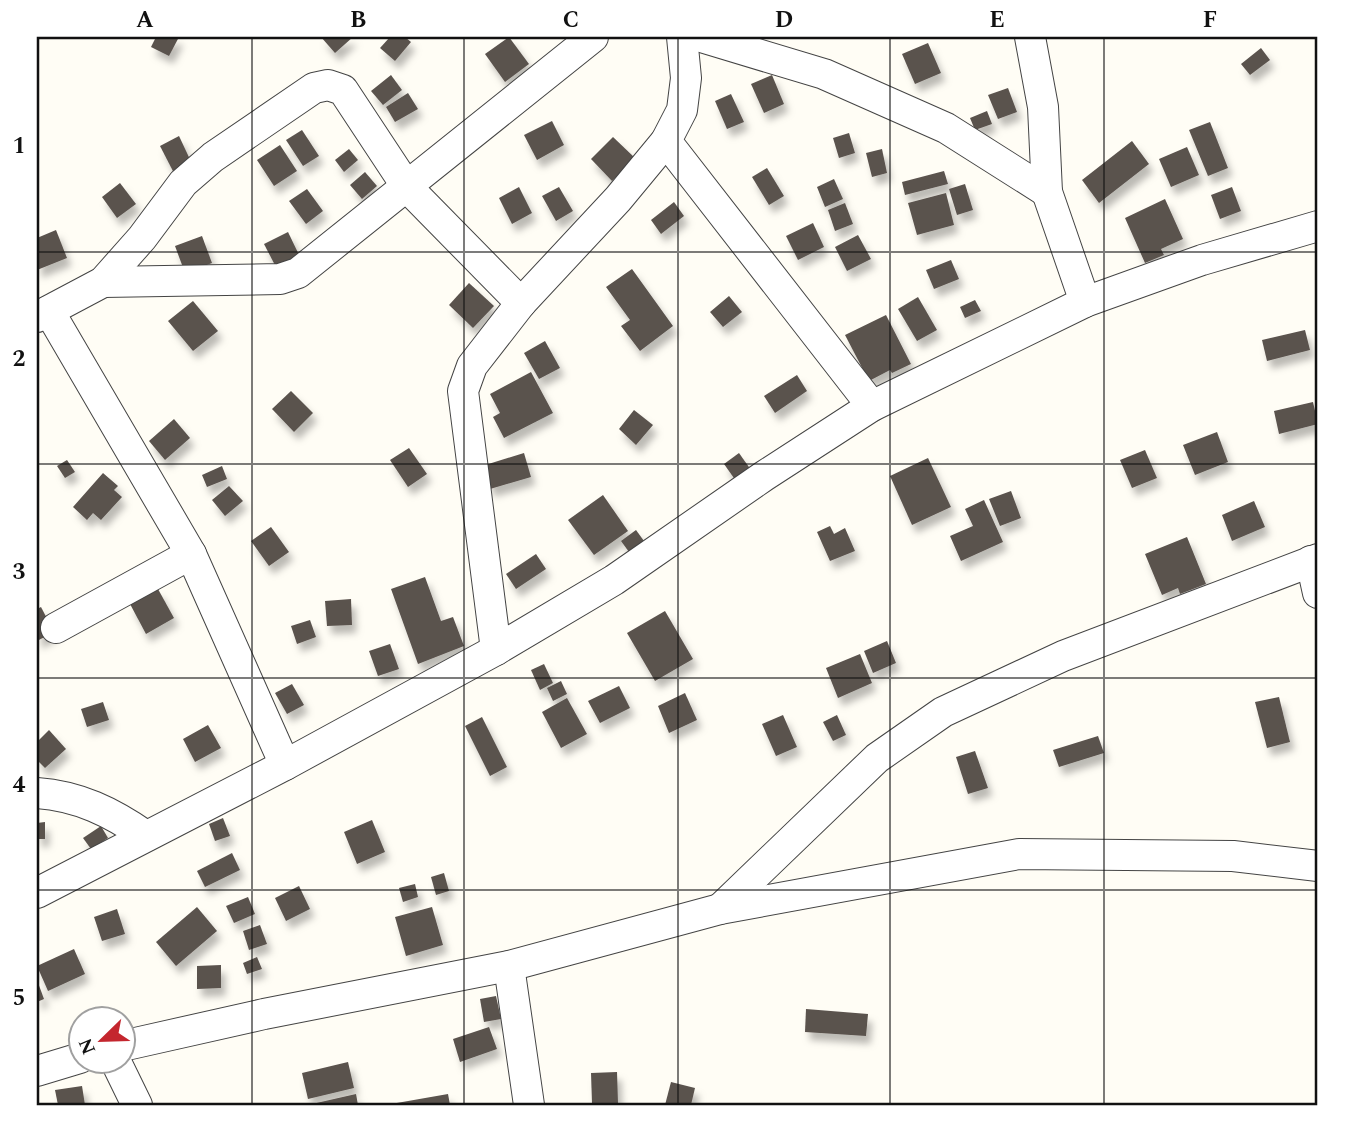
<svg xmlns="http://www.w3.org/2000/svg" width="1355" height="1142" font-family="Spectral,serif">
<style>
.building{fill:#5a524d;filter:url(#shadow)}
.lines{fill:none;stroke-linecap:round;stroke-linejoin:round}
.street-casing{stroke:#444;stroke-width:32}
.street{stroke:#fff;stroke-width:30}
.grid{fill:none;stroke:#111;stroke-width:2;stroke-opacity:0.55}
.neatline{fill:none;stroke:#111;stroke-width:2.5}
.grid-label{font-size:23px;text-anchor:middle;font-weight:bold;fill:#111}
</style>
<defs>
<filter id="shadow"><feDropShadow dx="4.5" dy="8" stdDeviation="3.5" flood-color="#0004"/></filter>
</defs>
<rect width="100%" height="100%" fill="#fffdf5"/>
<g class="building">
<polygon points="156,37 179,37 169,56 151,47"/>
<polygon points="321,37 353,37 335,53"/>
<polygon points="390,37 405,37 411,42 395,61 380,48"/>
<polygon points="509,37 529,64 505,82 485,54"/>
<polygon points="928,43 941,73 915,84 902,54"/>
<polygon points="1261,48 1270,60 1250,75 1241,64"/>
<polygon points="391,75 402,90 383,105 371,91"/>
<polygon points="772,75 784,104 764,113 751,84"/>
<polygon points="1008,88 1017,112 998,119 988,95"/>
<polygon points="408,93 418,109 395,122 386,107"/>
<polygon points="731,94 744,122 727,129 715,101"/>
<polygon points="987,111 992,124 975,130 970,118"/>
<polygon points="552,121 564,145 537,160 524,135"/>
<polygon points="1210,122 1228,168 1208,176 1189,130"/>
<polygon points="302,130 319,156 303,166 286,140"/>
<polygon points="849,133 855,153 839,158 833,138"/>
<polygon points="179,136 194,168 176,177 160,146"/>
<polygon points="613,137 635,158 612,181 591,159"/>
<polygon points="1132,141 1149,164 1099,203 1082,180"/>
<polygon points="280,145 297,171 274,186 257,160"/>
<polygon points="1187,147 1199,175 1171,187 1159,159"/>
<polygon points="349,149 358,160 344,172 335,160"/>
<polygon points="882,149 887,173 872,177 866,153"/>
<polygon points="767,168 784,196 769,205 752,177"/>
<polygon points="944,171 948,184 905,195 902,182"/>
<polygon points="365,172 377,186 362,199 350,185"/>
<polygon points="834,179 843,199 825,207 817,187"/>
<polygon points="120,183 136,204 117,218 102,197"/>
<polygon points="965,184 973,210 957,215 949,189"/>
<polygon points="519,187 532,213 512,224 499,198"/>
<polygon points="559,187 573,211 556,221 542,196"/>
<polygon points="1232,187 1241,211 1220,219 1211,195"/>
<polygon points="307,189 323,211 306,224 289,201"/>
<polygon points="946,193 954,225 917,235 908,203"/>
<polygon points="1165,199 1183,239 1161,249 1164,255 1145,263 1125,218"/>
<polygon points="674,202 684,216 661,234 651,220"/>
<polygon points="845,203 853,224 835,231 828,210"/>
<polygon points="813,223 824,247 798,260 786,236"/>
<polygon points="56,230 67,258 37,270 37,238"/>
<polygon points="288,232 301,259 278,271 264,244"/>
<polygon points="858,235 871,259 847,271 835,247"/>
<polygon points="202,236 212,263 185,273 175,246"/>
<polygon points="951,260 959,279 934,289 926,270"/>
<polygon points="632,269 673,326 640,351 621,326 630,320 606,287"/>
<polygon points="469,283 494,306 473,328 449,305"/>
<polygon points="729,296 742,312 723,327 710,312"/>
<polygon points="918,297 937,330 917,341 898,309"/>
<polygon points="975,300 981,311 965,318 960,307"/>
<polygon points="193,301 218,331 193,351 168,321"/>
<polygon points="886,315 911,364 892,373 890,370 869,381 845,335"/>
<polygon points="1305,330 1310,350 1267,361 1262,340"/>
<polygon points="545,341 560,368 539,379 524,353"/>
<polygon points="531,372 553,413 504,438 493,417 500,413 490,394"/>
<polygon points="797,375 807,391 775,413 764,396"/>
<polygon points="291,391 313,413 294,432 272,409"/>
<polygon points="1313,402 1318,424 1279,434 1274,411"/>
<polygon points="634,410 653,425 636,445 619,429"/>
<polygon points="174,419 190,438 165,460 149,441"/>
<polygon points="1217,432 1228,462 1195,475 1183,445"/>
<polygon points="409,448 427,474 408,487 390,460"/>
<polygon points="1145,450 1157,478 1132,488 1120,460"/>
<polygon points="524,453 531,477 490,489 482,466"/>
<polygon points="739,453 751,470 736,481 724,464"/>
<polygon points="928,458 951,507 912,525 890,476"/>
<polygon points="67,460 75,472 65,478 57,466"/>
<polygon points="222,466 227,479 207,487 202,475"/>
<polygon points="103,473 118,486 114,490 122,497 101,520 93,513 87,520 73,507"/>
<polygon points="229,486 243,501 225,516 212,500"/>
<polygon points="1011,491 1021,518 1000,526 989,499"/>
<polygon points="603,495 628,531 594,555 568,520"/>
<polygon points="984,500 1003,542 961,561 950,536 973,526 965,509"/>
<polygon points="1254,501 1265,527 1232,541 1222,515"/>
<polygon points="830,526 834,534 845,528 855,551 830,561 817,532"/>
<polygon points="271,527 289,552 269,566 251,541"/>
<polygon points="636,530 644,541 629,552 621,541"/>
<polygon points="1187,537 1206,584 1180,594 1178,588 1162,595 1145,554"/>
<polygon points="536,554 546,569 516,589 506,574"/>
<polygon points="425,577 441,621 453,617 464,646 418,664 391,589"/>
<polygon points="158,589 174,618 146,634 130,604"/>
<polygon points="351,599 352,625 327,626 325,601"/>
<polygon points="41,607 54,632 37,641 37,609"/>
<polygon points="665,611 693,659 655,681 627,633"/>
<polygon points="310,620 316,637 297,644 291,626"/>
<polygon points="887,641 896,663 873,673 864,651"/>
<polygon points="390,644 399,669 378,676 369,651"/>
<polygon points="860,654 872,683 838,698 826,668"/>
<polygon points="544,664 553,683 540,690 531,670"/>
<polygon points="561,681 567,694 553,701 547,688"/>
<polygon points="292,684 304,705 287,714 275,693"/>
<polygon points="619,686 630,708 600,723 588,701"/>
<polygon points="685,693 697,720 669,733 658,706"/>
<polygon points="1279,697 1290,742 1267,748 1255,702"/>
<polygon points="567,698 587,734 561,748 542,712"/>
<polygon points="103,702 109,720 87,727 81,709"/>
<polygon points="783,715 797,747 776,756 762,724"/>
<polygon points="837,715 846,735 833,741 823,722"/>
<polygon points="482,717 507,767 490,776 465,726"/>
<polygon points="208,725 221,748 195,762 183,739"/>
<polygon points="49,730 66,749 45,768 37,760 37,742"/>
<polygon points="1098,736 1104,753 1059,767 1053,750"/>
<polygon points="975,751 988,788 968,794 956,757"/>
<polygon points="223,818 230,836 215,841 209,824"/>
<polygon points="372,820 385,852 357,864 344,832"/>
<polygon points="45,822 45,839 37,839 37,823"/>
<polygon points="101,826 108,838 91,849 83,838"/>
<polygon points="232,853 240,870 205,887 197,871"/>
<polygon points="444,873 449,891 436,895 431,877"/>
<polygon points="415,884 418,897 403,902 399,888"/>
<polygon points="299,886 310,909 286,921 275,898"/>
<polygon points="248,897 255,914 234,923 226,906"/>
<polygon points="197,907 217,931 176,966 156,942"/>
<polygon points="432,907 443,945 406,956 395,917"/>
<polygon points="117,909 125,934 102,941 94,917"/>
<polygon points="260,925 267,944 249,950 243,931"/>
<polygon points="74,949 85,974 48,991 37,966"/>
<polygon points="257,957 262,969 247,974 243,963"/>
<polygon points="221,965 221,988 197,989 197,966"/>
<polygon points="37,980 44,999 37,1002"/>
<polygon points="496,996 501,1019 484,1022 480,999"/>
<polygon points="806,1009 868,1014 866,1036 805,1032"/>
<polygon points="106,1012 108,1020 84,1020 84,1019"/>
<polygon points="489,1027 497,1049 460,1062 453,1039"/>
<polygon points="348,1062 354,1088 308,1099 302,1073"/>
<polygon points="617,1072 618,1103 592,1103 591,1073"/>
<polygon points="671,1082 695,1088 691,1105 665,1105"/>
<polygon points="82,1086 85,1105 58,1105 55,1090"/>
<polygon points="356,1094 358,1105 312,1105 312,1104"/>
<polygon points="448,1094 450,1105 391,1105 391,1104"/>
</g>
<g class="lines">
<defs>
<g id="street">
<polyline points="682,37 686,78 682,110 666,141 872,406"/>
<polyline points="701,37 824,74 946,128 1047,192"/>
<polyline points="1030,37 1043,107 1047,192 1085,302"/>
<polyline points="103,282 280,279 298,273 593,37"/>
<polyline points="49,311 191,554 285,765"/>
<polyline points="37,317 103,282 142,238 183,183 213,157 314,88 328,85 343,90 407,187 521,303"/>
<polyline points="1311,561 1318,593"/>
<polyline points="56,628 191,554"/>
<polyline points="496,650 463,391 472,366 521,303 618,199 666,141"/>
<path d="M37 793C79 796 111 812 146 836"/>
<polyline points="37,893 285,765 496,650 614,580 764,476 872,406 1085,302 1202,260 1318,226"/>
<polyline points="720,909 877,758 943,712 1063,656 1318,559"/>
<polyline points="509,966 529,1105"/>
<polyline points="122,1046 264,1014 509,966 720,909 1019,854 1233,856 1318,866"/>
<polyline points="116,1062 137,1105"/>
<polyline points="37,1071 80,1058"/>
</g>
</defs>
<use href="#street" class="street-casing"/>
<use href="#street" class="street"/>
</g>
<path class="grid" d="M252 37V1105M464 37V1105M678 37V1105M890 37V1105M1104 37V1105M37 252H1318M37 464H1318M37 678H1318M37 890H1318"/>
<rect width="1355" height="1142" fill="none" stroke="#ffffff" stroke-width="77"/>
<g transform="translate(102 1040) rotate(247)"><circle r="33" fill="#ffffff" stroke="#a0a0a0" stroke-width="2"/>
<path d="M0-5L12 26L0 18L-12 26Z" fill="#c4262e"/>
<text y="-10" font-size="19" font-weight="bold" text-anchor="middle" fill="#111111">N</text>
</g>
<rect x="38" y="38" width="1278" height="1066" class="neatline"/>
<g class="grid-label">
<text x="145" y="27">A</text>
<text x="358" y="27">B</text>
<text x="571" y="27">C</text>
<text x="784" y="27">D</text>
<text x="997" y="27">E</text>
<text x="1210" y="27">F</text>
<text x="19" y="153">1</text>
<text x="19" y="366">2</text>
<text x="19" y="579">3</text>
<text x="19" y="792">4</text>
<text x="19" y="1005">5</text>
</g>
</svg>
